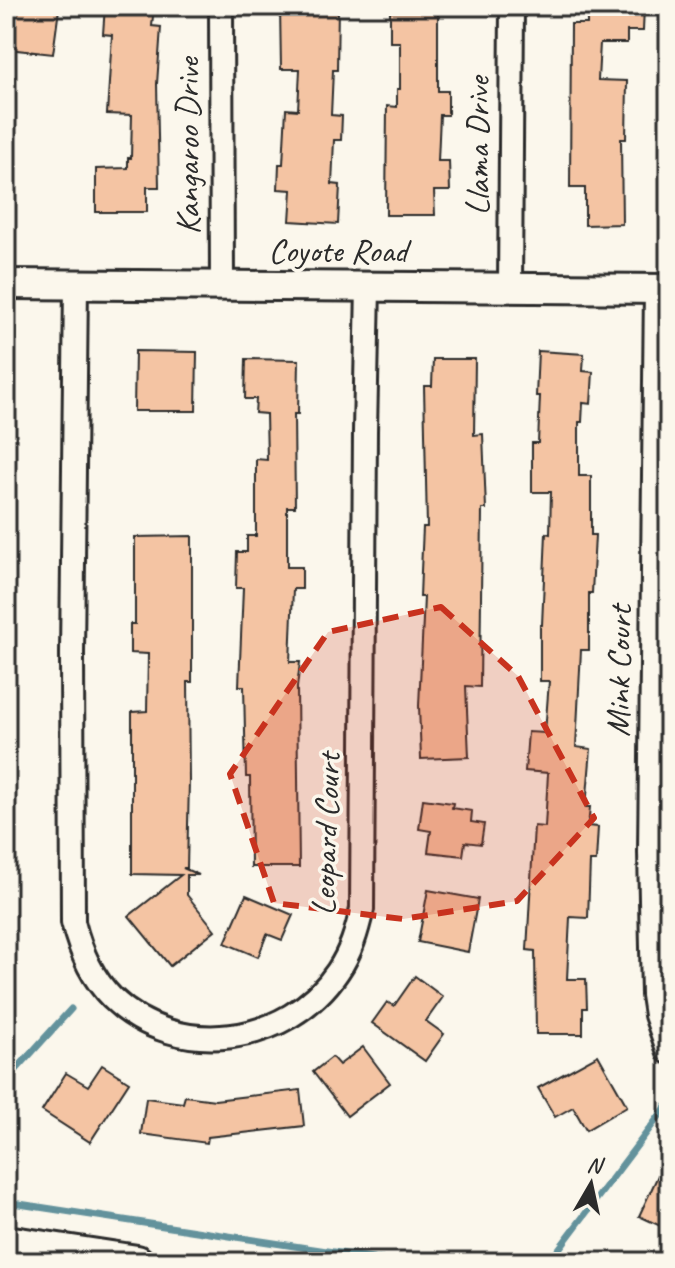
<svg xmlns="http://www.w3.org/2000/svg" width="675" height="1268" font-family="Caveat,sans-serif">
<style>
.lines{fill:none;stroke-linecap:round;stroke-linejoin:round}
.stream{stroke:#63929c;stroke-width:7}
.building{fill:#f4c4a3;stroke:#2b2b2b;stroke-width:2}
.minor-casing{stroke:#2b2b2b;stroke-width:28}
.tertiary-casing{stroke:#2b2b2b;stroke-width:34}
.secondary-casing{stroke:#2b2b2b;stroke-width:38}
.minor{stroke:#fbf7ec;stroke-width:22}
.tertiary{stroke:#fbf7ec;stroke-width:28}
.secondary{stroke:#fbf7ec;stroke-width:32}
.marked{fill:#c8321e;fill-opacity:0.2;stroke:#c8321e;stroke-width:6;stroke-dasharray:16 10;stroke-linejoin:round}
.labels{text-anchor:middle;stroke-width:7;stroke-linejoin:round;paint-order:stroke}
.street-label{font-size:34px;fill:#2b2b2b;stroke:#fbf7ec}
</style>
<rect width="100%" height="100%" fill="#fbf7ec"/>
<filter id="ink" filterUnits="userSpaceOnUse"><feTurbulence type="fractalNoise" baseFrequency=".0125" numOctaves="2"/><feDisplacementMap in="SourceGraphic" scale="16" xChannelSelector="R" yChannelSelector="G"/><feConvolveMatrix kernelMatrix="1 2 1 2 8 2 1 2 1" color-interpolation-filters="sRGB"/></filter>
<g filter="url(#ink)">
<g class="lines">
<g class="stream">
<polyline points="6,1081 71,1009"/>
<polyline points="6,1202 399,1262"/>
<polyline points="549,1262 669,1103"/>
</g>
</g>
<g class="building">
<polygon points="6,6 59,9 53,54 8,49 10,32 6,32"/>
<polygon points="105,6 154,6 152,26 161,27 157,84 159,187 147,187 147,212 96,212 96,169 128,168 128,158 131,158 132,115 107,114 112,35 103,34"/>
<polygon points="280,6 338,6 337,70 333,70 331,115 342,116 341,140 334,140 332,184 340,185 338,224 290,221 292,190 278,189 279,164 283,164 286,109 298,110 300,69 281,69"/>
<polygon points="587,6 644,6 643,31 627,31 627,43 600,43 598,80 627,81 626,139 621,139 622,224 585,225 585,188 570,188 571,24 587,24"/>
<polygon points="390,12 438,12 438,91 448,91 448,115 440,115 438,161 449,161 450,191 434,191 435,215 386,215 387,106 397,107 397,89 400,89 400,42 390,42"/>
<polygon points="135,351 197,352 196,411 134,411"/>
<polygon points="538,351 584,354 583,371 593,372 591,404 583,403 582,422 579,422 579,476 591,476 591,535 595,535 592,593 589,593 589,650 581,650 576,747 591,749 586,807 590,807 588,826 598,827 596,861 590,861 588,918 570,917 567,979 586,979 587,1008 583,1008 583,1034 536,1034 535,951 527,950 534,826 545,827 548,773 525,771 528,732 545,733 549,681 540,681 540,625 542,625 546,533 550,534 551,492 532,492 532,443 538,443 540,396 536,396"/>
<polygon points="246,359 299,360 298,414 294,414 295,507 287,507 287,567 302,567 302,589 293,589 290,662 300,662 297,688 299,867 251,867 250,777 246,777 244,686 239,686 243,588 236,588 237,552 247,552 247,536 256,536 256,459 267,460 266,414 255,413 256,399 245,399"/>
<polygon points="433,359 475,359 474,435 483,434 486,509 482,509 480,687 466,686 469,757 421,759 419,706 424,597 420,597 421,571 423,527 427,527 424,386 432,386"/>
<polygon points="192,536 192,682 188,682 189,781 187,868 183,868 199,875 187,875 187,895 215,930 170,966 129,916 181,875 132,874 132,712 147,711 148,654 130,653 130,624 135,624 135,537"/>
<polygon points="423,799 453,803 452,808 472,811 471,822 484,824 481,844 465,842 463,856 428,852 431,831 419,829"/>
<polygon points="428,890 478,899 468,952 418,942"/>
<polygon points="246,895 293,915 282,940 267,934 258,957 225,943"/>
<polygon points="415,976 443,997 426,1021 444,1034 425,1061 372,1023 387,1002 394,1006"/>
<polygon points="363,1047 390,1083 347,1116 313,1072 332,1057 339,1065"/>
<polygon points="598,1055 627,1106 586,1130 573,1107 555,1117 538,1088"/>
<polygon points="102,1065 129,1082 90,1142 42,1111 66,1073 88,1086"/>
<polygon points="300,1090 304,1126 208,1137 207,1143 141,1134 146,1098 183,1103 185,1096 215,1100"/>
<polygon points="669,1152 669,1230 639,1216"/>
</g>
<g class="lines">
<defs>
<g id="minor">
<polyline points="221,6 222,286"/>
<path d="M76 284 72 654 73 922C80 950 91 977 112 998 177 1061 288 1046 338 971 351 952 357 931 362 909L365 431 368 287"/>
<polyline points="510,287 512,6"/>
<polyline points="656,288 650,852 653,995 656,1015 669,1052"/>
</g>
<polyline id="tertiary" points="6,284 669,289"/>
<polyline id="secondary" points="6,1242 137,1262"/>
</defs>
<use href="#minor" class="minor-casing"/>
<use href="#tertiary" class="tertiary-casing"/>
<use href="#secondary" class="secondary-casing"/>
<use href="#minor" class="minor"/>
<use href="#tertiary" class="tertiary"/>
<use href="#secondary" class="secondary"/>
</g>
</g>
<path class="marked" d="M441 607 518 676 594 818 517 901 403 919 274 903 230 774 328 632Z"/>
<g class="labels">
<g class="street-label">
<text transform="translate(187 146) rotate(-90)" y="12">Kangaroo Drive</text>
<text transform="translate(477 146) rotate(-90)" y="12">Llama Drive</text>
<text x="338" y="262">Coyote Road</text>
<text transform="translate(618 671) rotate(-89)" y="12">Mink Court</text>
<text transform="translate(325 834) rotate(-88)" y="12">Leopard Court</text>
</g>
</g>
<rect width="675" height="1268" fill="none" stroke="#fbf7ec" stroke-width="32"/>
<rect x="16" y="16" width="643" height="1236" fill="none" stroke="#2b2b2b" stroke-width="3" filter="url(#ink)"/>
<g transform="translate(591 1184) rotate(9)" stroke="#fbf7ec" stroke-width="6" paint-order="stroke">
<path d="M0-6L14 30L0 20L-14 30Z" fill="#2b2b2b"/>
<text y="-12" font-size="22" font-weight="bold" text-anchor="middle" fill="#2b2b2b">N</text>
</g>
</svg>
